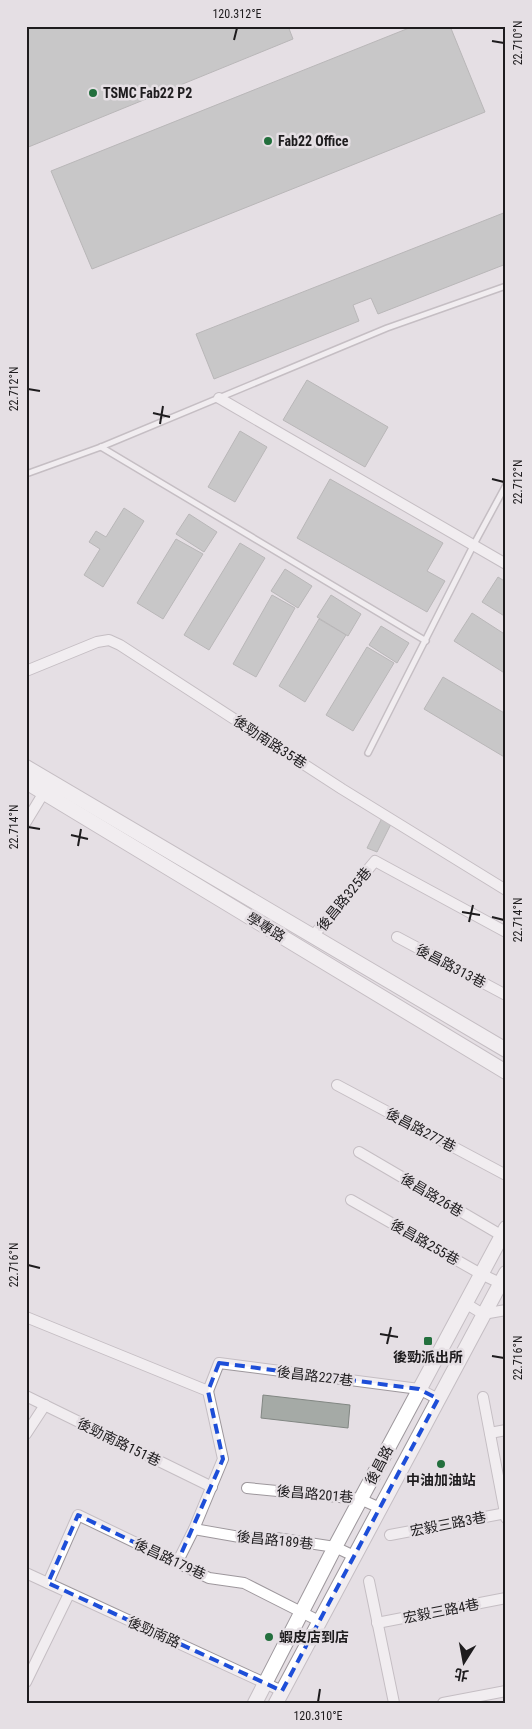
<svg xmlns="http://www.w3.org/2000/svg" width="532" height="1729" font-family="'Roboto Condensed','Noto Sans TC',sans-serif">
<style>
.building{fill:#a5aaa6;stroke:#828783}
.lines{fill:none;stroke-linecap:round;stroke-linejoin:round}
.lane-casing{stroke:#9d979c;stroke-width:8}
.street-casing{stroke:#9d979c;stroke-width:12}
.secondary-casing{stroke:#9d979c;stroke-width:16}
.lane{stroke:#fff;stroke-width:5}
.street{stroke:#fff;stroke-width:10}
.secondary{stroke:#fff;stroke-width:14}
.marked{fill:none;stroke:#1d4ed8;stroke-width:4;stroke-dasharray:10 6;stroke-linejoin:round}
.ticks{fill:none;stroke:#1e1c1e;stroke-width:2}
.poi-dot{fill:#236f3d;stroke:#e5dfe4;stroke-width:2}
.labels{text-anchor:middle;stroke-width:5;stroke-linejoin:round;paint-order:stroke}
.poi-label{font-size:14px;font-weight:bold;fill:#1e1c1e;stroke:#e5dfe4;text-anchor:start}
.street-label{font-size:14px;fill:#1e1c1e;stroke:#e5dfe4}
.neatline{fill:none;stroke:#1e1c1e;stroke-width:2}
.ticks-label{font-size:12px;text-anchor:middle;fill:#1e1c1e}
</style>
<rect width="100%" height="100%" fill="#e5dfe4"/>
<g class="building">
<polygon points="26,26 288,26 293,39 26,148"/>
<polygon points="414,26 450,26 485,112 92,269 51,171"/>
<polygon points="506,212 506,264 378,314 371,298 353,305 359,321 214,379 196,334"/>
<polygon points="307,380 388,427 365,467 283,420"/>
<polygon points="240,431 267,447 235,502 208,487"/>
<polygon points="330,479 443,543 427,571 445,581 427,612 297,538"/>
<polygon points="124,508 144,521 103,587 84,575 100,549 89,542 96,531 106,537"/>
<polygon points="189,514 217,532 204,552 176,534"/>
<polygon points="176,539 203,554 163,619 137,603"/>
<polygon points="240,543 265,558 209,650 184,635"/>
<polygon points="285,569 312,586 298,608 271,591"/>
<polygon points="498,577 506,582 506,617 482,602"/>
<polygon points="272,595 295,608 256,677 233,664"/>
<polygon points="331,595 361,614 348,636 317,617"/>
<polygon points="472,613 506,635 506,674 454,641"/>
<polygon points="319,619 346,635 305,702 279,686"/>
<polygon points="381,626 409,643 397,663 369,645"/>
<polygon points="367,647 394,663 353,731 326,715"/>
<polygon points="443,677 506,714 506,758 424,709"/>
<polygon points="382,818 392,822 377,852 367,848"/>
<polygon points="263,1395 350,1405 348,1428 261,1418"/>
</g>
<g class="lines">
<defs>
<g id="lane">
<polyline points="101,447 426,641"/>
<polyline points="26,474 101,447 387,328 506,286"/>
<polyline points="368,753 473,546 506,485"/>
</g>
<g id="street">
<polyline points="219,398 506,564"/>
<polyline points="26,671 97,642 109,640 120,645 342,789 506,890"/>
<polyline points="26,822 46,789"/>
<polyline points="313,936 375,861 506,932"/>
<polyline points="397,937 506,995"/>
<polyline points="337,1085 506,1175"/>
<polyline points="359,1152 506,1238"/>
<polyline points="351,1200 481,1274 500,1283"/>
<polyline points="465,1303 483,1314 506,1310"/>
<polyline points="26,1317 208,1391 223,1459 194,1529 177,1563"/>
<polyline points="208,1391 219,1363 419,1389 438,1399"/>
<polyline points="26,1396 212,1487"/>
<polyline points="483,1397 506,1518"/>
<polyline points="490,1433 506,1430"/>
<polyline points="26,1434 45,1405"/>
<polyline points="247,1488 360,1499 380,1508"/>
<polyline points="194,1529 251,1539 276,1538 335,1547 354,1556"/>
<polyline points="390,1535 506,1513"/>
<polyline points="26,1573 282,1691"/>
<polyline points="369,1581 394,1703"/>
<polyline points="48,1583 78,1515 209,1578 244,1583 319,1621"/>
<polyline points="377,1623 506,1598"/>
<polyline points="26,1682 69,1594"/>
<polyline points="443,1703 506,1691"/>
</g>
<g id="secondary">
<polyline points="26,767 506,1050"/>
<polyline points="26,782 506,1072"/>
<polyline points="255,1703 335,1547 506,1228"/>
<polyline points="276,1703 506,1273"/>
</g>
</defs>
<use href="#lane" class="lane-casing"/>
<use href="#street" class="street-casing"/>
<use href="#secondary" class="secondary-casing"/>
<use href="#lane" class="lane"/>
<use href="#street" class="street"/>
<use href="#secondary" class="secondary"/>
</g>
<path d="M0 0H532V1729H0ZM219 1363 419 1389 438 1399 282 1691 48 1583 78 1515 177 1563 223 1459 208 1391Z" fill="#e5dfe4" fill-opacity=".55" fill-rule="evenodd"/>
<path class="marked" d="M219 1363 419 1389 438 1399 282 1691 48 1583 78 1515 177 1563 223 1459 208 1391Z"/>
<path class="ticks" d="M234 40 237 28M492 41 504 43M28 389 40 391M153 413 170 417M160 424 163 406M492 479 504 482M28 827 40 829M71 835 88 839M78 846 81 829M462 912 480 915M492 917 504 920M469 922 473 905M28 1265 40 1268M380 1334 398 1337M387 1344 391 1327M492 1356 504 1358M318 1702 320 1689"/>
<g class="poi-dot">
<circle cx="93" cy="93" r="5"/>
<circle cx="268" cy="141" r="5"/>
<rect x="423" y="1336" width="10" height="10" rx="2.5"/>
<circle cx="441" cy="1464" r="5"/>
<circle cx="269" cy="1637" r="5"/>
</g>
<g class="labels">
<g class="poi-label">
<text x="103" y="98">TSMC Fab22 P2</text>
<text x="278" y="146">Fab22 Office</text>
<text x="428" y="1362" text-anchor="middle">後勁派出所</text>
<text x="441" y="1485" text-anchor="middle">中油加油站</text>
<text x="279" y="1642">蝦皮店到店</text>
</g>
<g class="street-label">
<text transform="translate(270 742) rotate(33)" y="5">後勁南路35巷</text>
<text transform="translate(344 899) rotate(-51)" y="5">後昌路325巷</text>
<text transform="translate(266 927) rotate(31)" y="5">學專路</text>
<text transform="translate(451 966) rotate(28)" y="5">後昌路313巷</text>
<text transform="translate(421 1130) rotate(28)" y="5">後昌路277巷</text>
<text transform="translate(432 1195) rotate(31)" y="5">後昌路26巷</text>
<text transform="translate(425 1242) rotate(30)" y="5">後昌路255巷</text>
<text transform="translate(315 1376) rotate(7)" y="5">後昌路227巷</text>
<text transform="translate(119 1442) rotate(26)" y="5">後勁南路151巷</text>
<text transform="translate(379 1465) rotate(-62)" y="5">後昌路</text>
<text transform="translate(315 1494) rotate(5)" y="5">後昌路201巷</text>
<text transform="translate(448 1524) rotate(-11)" y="5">宏毅三路3巷</text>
<text transform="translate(275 1540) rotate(6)" y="5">後昌路189巷</text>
<text transform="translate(170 1559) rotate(25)" y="5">後昌路179巷</text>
<text transform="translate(441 1611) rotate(-11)" y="5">宏毅三路4巷</text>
<text transform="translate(154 1632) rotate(24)" y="5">後勁南路</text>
</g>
</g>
<rect width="532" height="1729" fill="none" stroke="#e5dfe4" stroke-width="55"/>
<g transform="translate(464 1662) rotate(191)" stroke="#e5dfe4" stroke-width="4" paint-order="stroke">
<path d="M0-4L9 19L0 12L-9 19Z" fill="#1e1c1e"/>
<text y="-8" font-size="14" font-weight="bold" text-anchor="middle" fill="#1e1c1e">北</text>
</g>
<rect x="28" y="28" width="476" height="1674" class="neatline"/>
<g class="ticks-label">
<text x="237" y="18">120.312°E</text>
<text transform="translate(518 43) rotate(-90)" y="4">22.710°N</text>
<text transform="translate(14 389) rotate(-90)" y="4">22.712°N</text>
<text transform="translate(518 482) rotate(-90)" y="4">22.712°N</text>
<text transform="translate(14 827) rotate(-90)" y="4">22.714°N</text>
<text transform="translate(518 920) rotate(-90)" y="4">22.714°N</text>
<text transform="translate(14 1265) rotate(-90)" y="4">22.716°N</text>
<text transform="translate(518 1358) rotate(-90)" y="4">22.716°N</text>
<text x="318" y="1720">120.310°E</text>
</g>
</svg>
